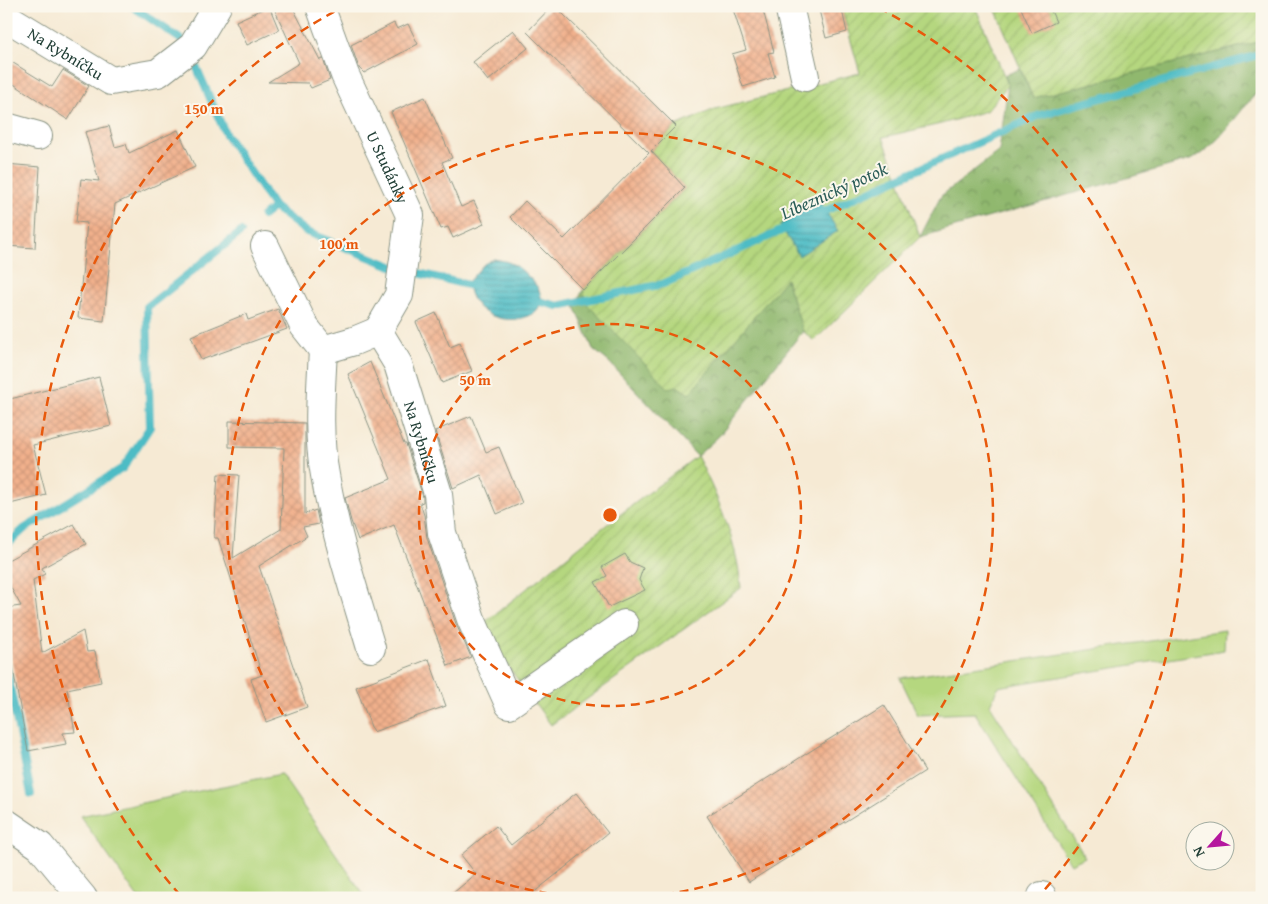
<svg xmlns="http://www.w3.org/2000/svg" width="1268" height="904" font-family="'Gentium Book Plus',serif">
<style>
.grass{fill:#b5d77f;stroke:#6a8a5a}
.forest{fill:url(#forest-crowns);stroke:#587a51}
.garden{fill:url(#garden-furrows);stroke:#6a8a5a}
.water{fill:url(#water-rules);stroke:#367c7c}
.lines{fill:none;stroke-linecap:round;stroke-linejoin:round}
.stream{stroke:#4ebcc5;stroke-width:8}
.building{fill:url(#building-cross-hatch)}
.minor-casing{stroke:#8a9484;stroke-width:30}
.minor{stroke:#fff;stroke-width:28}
.ring{fill:none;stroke:#e8590c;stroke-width:2.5;stroke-dasharray:9 6}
.labels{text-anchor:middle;stroke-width:4;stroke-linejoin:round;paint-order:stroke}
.street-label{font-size:16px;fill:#1f3d34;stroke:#fbf7ec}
.water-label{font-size:18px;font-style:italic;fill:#2b5d58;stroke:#fbf7ec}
.centre{fill:#e8590c;stroke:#fbf7ec;stroke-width:2.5}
.ring-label{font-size:15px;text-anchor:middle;font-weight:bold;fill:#e8590c;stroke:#fbf7ec;stroke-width:4;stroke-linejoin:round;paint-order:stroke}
</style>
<defs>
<pattern id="forest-crowns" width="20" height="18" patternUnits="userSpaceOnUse" patternTransform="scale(1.25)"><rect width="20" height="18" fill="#90b86e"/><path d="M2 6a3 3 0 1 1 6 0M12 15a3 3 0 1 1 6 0" fill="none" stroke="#75975b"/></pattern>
<pattern id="garden-furrows" width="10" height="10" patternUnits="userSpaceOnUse" patternTransform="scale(1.25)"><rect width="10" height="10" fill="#b5d77f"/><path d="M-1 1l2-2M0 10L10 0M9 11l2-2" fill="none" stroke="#9bb96e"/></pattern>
<pattern id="water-rules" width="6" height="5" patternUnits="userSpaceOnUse" patternTransform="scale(1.25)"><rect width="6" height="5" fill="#4ebcc5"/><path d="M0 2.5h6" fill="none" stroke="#409aa1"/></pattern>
<pattern id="building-cross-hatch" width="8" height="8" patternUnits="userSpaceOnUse" patternTransform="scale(1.25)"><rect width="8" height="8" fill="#f1b08c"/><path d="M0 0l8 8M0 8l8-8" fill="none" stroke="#ce9879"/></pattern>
</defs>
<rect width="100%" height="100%" fill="#fbf7ec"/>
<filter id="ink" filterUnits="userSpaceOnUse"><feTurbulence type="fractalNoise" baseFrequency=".02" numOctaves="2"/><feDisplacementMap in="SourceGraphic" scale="10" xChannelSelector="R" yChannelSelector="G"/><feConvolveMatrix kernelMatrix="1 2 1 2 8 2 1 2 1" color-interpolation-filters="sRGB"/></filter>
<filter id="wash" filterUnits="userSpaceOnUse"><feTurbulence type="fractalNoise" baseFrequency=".0096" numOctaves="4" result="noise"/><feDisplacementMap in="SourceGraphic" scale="20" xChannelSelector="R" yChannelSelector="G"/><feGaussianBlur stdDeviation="1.12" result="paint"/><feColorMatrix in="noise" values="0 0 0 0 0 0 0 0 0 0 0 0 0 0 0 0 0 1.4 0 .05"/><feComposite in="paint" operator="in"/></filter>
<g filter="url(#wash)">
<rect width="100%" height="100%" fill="#f6ead4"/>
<g class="grass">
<polygon points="1225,630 1224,650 998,687 990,705 1085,857 1071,864 975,713 918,715 900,678"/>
<polygon points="281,774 366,898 138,898 80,816"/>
</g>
<g class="forest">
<path d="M1262 41V88C1237 111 1221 145 1190 160L920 237 941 196 999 151 1008 85 1005 75 1020 69 1033 98Z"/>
<polygon points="786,279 803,331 719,436 697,456 609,362 593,349 575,306 583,290 587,304 677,386 689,394"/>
</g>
<g class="garden">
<polygon points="841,6 975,6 1008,85 986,111 941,124 883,137 920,237 814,341 803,331 786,279 689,394 677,386 668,388 587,304 583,290 685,188 651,151 676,126 715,109 860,73"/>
<polygon points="994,6 1262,6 1262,41 1033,98"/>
<path d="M697 456C718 497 737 541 741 588L551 725 479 627 605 526Z"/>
</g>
<g class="water">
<polygon points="819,200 838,231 799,256 780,225"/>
<path d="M494 259C513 262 517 265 530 278 575 324 471 340 468 282L484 264Z"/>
</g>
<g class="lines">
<g class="stream">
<polyline points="132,6 183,41"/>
<polyline points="193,59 226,135 274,207 307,232 394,267"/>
<polyline points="816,215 1040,115 1262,54"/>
<polyline points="263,216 274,207"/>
<polyline points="414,272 476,287"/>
<polyline points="534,300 558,306 663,284 792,226"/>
<polyline points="6,546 24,529 123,468 150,427 147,307 241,232"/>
<polyline points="6,666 31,794"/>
</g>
</g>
<g id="blocks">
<g class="building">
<polygon points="269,6 279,30 247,45 236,21"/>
<polygon points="273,6 292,6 320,60 323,59 330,80 311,88 308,83 268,82 299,63"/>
<polygon points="552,6 555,6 676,126 651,151 685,188 583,290 510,217 525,201 564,239 649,153 527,32"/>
<polygon points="732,6 762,6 774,52 768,53 775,77 743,87 732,54 746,50"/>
<polygon points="818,6 841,6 847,32 826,38"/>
<polygon points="1020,6 1049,6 1056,22 1032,33"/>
<polygon points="394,23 397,29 408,24 418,44 364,73 359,68 351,45"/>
<polygon points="513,30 528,48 488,81 473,62"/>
<polygon points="10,61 52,87 63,70 89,86 68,120 6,79 6,66"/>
<polygon points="425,97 452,158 442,162 461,207 474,201 484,224 453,238 448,227 441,229 391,112"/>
<polygon points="109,126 115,147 126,144 129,153 178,130 195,167 115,204 104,321 78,318 87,223 76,222 81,179 99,181 85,132"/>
<polygon points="6,164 40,167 35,248 6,246"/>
<polygon points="278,309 287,329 201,360 191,336 246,314 248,320"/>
<polygon points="436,313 450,347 460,343 472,371 442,383 416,322"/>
<polygon points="370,362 404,444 406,444 423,497 423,502 420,503 424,515 427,538 456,624 471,657 448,666 394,525 358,540 351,521 345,498 391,479 348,374"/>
<polygon points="99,377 111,426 33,445 46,495 6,505 6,400"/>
<polygon points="471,416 486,452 499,447 522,503 497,514 481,475 453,488 435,431"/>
<polygon points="229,421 305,423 305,514 316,510 319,524 303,527 307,536 259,566 307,707 266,722 251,679 262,675 218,538 214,538 218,474 239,475 233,558 281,529 284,448 229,447"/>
<polygon points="74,524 86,544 42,568 45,574 33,580 42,653 83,631 87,652 95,651 101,682 67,689 75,732 63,733 66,744 28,751 13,669 6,616 6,608 21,606 6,579 6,561"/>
<polygon points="625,554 630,562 643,568 639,580 645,590 609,607 595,582 607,576 602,567"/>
<polygon points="429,659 446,706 373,732 356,687"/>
<polygon points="884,705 925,771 749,882 707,816"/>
<polygon points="576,793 608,833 527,898 447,898 476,874 461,855 496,826 511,845"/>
</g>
</g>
</g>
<g filter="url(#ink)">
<use href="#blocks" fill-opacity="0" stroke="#8a9484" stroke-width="1"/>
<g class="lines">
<defs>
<g id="minor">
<path id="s1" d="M320 6 345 75 410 215 399 295 378 331"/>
<polyline points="789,6 805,77"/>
<path id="s2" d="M6 17 111 81 158 73 193 46 217 6"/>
<polyline points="6,127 38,136"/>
<polyline points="265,246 304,326 323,350 354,341 378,331"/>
<path id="s3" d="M378 331 398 364 438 494 442 533 471 619 509 704 624 624"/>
<path d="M323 350C321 391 317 434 325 475 335 533 354 591 371 648"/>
<polyline points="6,823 40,846 83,898"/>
<polyline points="1042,896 1042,898"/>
</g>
</defs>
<use href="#minor" class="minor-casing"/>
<use href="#minor" class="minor"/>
</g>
</g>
<g class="ring">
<circle cx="610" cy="515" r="191"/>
<path d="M593 898A383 383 0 1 1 627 898"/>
<path d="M180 895A574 574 0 0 1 341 8M879 8A574 574 0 0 1 1040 895"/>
</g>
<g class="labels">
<g class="street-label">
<text dy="6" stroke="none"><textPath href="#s2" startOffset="70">Na Rybníčku</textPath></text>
<text dy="6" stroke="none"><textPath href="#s1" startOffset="175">U Studánky</textPath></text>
<text dy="6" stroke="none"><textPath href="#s3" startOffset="120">Na Rybníčku</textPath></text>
</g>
<g class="water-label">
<text transform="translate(834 191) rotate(-24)" y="6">Líbeznický potok</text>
</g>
</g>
<circle cx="610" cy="515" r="8" class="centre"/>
<g class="ring-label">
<text x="204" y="114">150 m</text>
<text x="339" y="249">100 m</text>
<text x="475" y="385">50 m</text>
</g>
<rect width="1268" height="904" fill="none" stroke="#fbf7ec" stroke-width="25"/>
<g transform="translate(1210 846) rotate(243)"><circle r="24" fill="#fbf7ec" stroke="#a3ada2"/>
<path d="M0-4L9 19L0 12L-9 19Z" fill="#b5179e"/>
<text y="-8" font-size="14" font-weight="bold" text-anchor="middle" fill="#1f3d34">N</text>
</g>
</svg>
